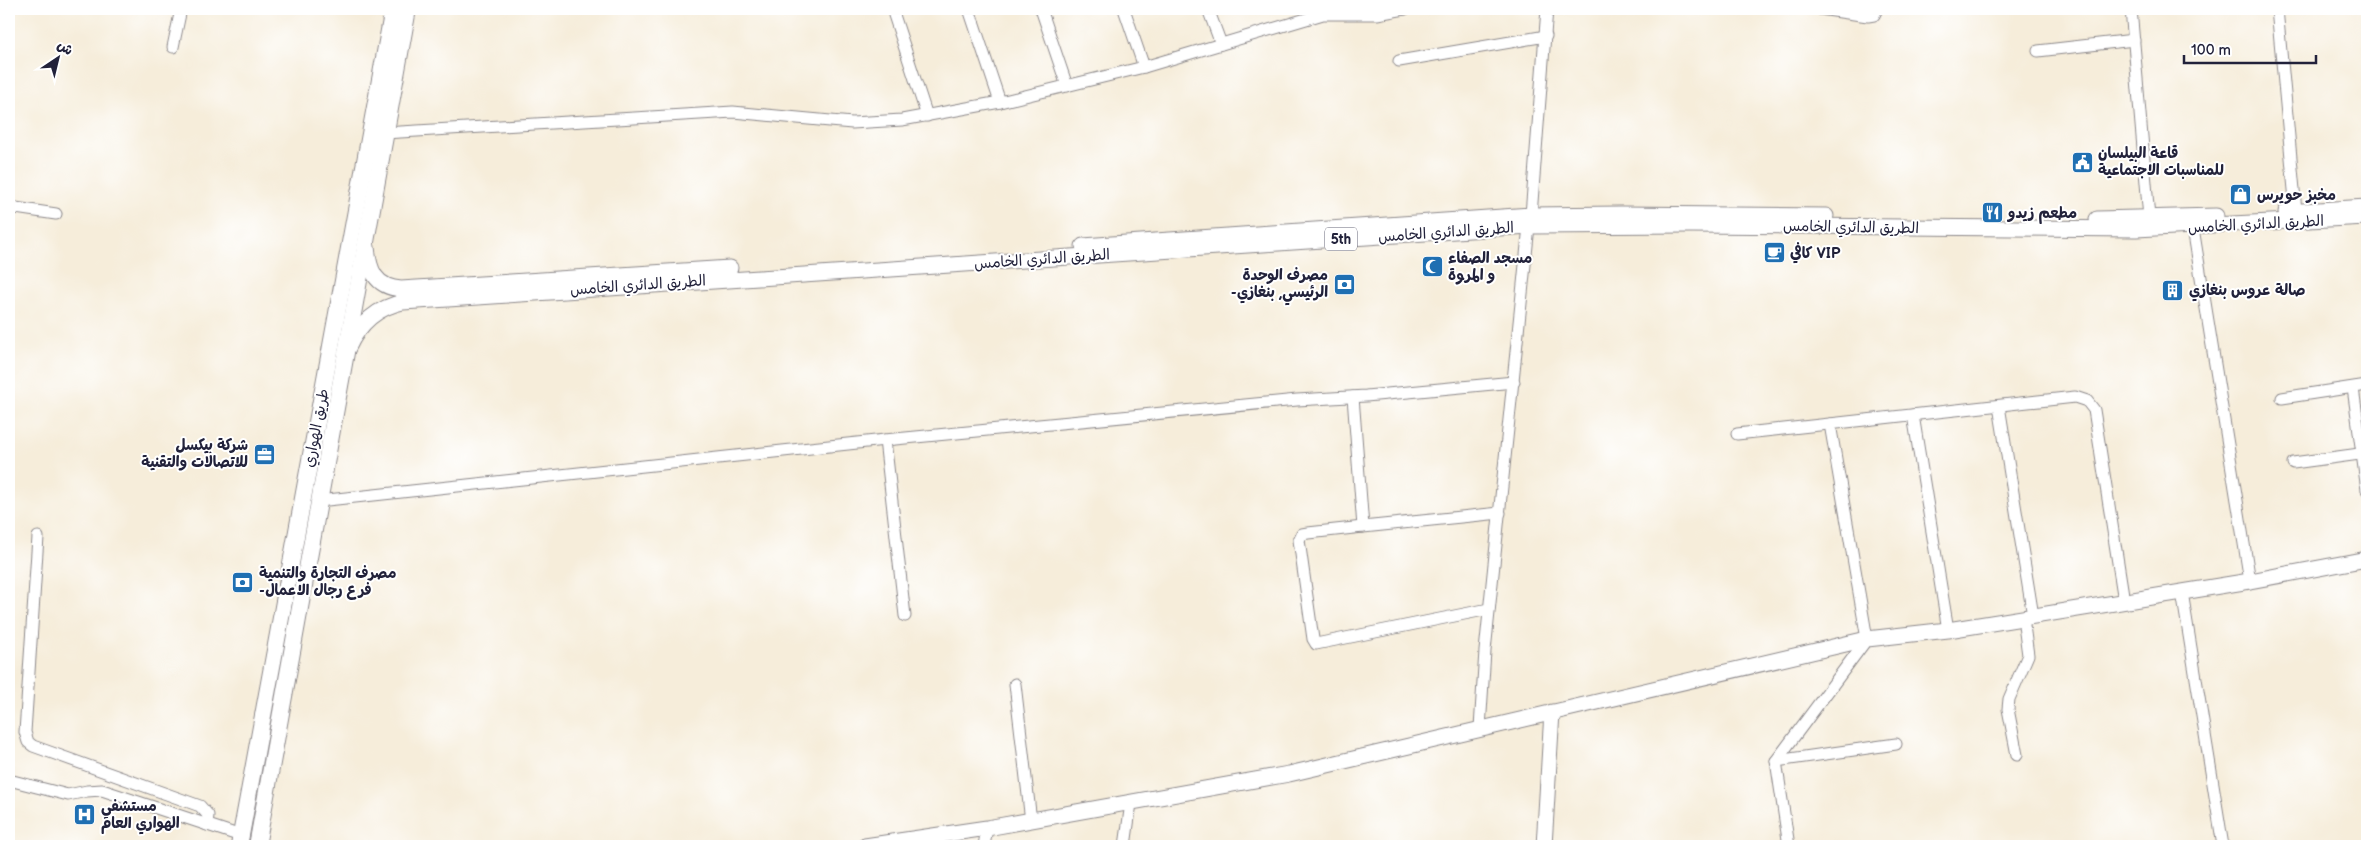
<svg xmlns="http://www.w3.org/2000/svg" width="2376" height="855" font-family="'Balsamiq Sans','Playpen Sans Arabic',sans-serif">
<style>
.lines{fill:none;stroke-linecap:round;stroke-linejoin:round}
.minor-casing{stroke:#8c888a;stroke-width:13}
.major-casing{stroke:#8c888a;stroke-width:17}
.highway-casing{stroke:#8c888a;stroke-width:18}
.minor{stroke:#fff;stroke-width:11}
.major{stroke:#fff;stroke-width:15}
.highway{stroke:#fff;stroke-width:16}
.labels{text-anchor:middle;stroke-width:4;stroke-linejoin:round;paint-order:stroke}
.shield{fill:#fff;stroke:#646476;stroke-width:1}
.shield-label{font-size:14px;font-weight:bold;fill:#22223b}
.poi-label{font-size:15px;font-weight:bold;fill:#22223b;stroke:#fff;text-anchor:start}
.street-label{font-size:15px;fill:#22223b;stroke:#fff}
</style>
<rect width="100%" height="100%" fill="#fff"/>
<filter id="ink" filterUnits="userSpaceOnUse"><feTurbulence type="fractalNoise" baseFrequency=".02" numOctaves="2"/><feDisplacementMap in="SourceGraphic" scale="10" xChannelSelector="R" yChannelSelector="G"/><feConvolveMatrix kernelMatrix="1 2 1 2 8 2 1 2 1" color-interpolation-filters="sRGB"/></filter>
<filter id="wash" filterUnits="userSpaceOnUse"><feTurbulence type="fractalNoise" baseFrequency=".0096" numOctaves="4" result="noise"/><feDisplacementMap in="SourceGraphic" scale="20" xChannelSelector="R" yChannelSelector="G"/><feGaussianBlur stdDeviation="1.12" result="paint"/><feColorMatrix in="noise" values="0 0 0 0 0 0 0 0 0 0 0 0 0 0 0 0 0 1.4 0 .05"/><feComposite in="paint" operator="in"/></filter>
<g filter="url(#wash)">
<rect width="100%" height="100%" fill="#f6edda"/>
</g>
<g filter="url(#ink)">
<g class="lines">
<defs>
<g id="minor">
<polyline points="892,9 927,116"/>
<polyline points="969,9 1000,102"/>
<polyline points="1041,9 1067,86"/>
<polyline points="1124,9 1144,67"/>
<polyline points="1208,9 1221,44"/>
<polyline points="1820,9 1868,16 1874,15 1877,9"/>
<polyline points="2131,9 2149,218"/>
<polyline points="2277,9 2296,211"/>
<polyline points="173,47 181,9"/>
<polyline points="2038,51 2134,40"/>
<polyline points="1399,61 1546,36"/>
<polyline points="384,133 733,112 852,123 902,120 1000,102 1144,67 1323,14 1377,14 1405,9"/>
<polyline points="9,207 56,214"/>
<polyline points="1531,215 1547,9"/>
<polyline points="2193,228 2250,581"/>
<polyline points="2353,388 2367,490"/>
<polyline points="1353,397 1363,527 1500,513"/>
<polyline points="2282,398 2367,385"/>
<polyline points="1999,406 2033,616"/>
<polyline points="1913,415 1948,630"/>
<polyline points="1737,434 2075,397 2087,401 2094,410 2124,601"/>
<polyline points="885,440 905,616"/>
<polyline points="2293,463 2367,453"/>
<polyline points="318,501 885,440 1297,400 1366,396 1514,382"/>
<polyline points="1363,527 1308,533 1302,534 1299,540 1313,639 1316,644 1489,609"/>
<polyline points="38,537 25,732 28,742 33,746 200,806 208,815 207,825"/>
<polyline points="2182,592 2223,846"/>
<polyline points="1015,684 1031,821"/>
<polyline points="1480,728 1485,651 1529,226"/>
<polyline points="2017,755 2008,709 2009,699 2028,655 2023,618"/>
<polyline points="1776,761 1896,744"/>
<polyline points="9,780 68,795 87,791 102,790 241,836"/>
<polyline points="984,846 987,828"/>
<polyline points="1125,846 1131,803"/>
<polyline points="1789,846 1776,761 1867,639 1830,424"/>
</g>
<g id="major">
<polyline points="2286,212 2367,207"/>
<polyline points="2097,219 2216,216"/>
<polyline points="1083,246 1531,215 1621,214 1826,216"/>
<path d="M367 247C369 270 375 287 401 289L730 268"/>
<path d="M348 348C359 324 378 307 403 302L1529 226 1689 225 2136 229 2367 217"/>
<polyline points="865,846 987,828 1289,774 1867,639 1948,630 2250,581 2367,559"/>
<polyline points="1544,846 1552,712"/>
</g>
<g id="highway">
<polyline points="239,846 393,9"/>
<polyline points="257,846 408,9"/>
</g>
</defs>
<use href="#minor" class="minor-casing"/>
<use href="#major" class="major-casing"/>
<use href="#highway" class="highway-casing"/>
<use href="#minor" class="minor"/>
<use href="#major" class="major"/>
<use href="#highway" class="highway"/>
</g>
</g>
<defs>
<symbol id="civic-square" viewBox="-11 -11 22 22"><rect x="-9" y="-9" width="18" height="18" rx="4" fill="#1f6fb2" stroke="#fff"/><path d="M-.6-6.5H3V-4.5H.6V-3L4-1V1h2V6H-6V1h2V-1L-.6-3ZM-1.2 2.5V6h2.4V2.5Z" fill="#fff"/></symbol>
<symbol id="shop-square" viewBox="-11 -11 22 22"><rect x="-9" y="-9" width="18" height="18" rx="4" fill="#1f6fb2" stroke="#fff"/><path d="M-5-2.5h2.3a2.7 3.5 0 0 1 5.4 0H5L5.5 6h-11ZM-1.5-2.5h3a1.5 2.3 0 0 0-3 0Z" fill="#fff"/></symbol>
<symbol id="restaurant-square" viewBox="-11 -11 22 22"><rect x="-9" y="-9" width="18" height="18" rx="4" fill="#1f6fb2" stroke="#fff"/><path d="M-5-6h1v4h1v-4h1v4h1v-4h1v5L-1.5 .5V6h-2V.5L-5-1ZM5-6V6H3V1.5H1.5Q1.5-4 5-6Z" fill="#fff"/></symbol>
<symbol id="cafe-square" viewBox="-11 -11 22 22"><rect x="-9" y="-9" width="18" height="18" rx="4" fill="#1f6fb2" stroke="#fff"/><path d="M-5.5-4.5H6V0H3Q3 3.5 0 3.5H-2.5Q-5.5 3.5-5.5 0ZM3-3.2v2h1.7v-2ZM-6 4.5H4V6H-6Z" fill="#fff"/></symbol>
<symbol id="mosque-square" viewBox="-11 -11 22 22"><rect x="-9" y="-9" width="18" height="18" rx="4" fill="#1f6fb2" stroke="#fff"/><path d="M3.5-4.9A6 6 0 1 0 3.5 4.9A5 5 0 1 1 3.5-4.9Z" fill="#fff"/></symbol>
<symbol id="bank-square" viewBox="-11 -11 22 22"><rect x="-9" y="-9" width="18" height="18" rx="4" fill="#1f6fb2" stroke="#fff"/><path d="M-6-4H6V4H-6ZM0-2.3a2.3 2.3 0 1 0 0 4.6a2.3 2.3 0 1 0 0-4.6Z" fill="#fff"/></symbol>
<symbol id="building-square" viewBox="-11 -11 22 22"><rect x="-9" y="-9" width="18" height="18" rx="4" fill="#1f6fb2" stroke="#fff"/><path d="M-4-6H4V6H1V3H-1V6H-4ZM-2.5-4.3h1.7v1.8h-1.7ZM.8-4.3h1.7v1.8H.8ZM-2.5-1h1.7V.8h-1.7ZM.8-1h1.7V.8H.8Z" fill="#fff"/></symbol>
<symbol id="office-square" viewBox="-11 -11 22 22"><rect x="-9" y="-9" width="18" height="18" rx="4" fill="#1f6fb2" stroke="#fff"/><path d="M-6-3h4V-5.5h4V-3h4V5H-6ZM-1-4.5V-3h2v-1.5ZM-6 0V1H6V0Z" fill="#fff"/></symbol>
<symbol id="hospital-square" viewBox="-11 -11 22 22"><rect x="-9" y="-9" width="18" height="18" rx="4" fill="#1f6fb2" stroke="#fff"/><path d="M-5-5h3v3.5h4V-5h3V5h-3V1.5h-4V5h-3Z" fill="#fff"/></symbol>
</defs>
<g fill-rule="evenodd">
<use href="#civic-square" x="2070" y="150" width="25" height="25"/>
<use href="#shop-square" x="2228" y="182" width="25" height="25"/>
<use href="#restaurant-square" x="1980" y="200" width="25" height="25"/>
<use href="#cafe-square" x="1762" y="240" width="25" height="25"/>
<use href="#mosque-square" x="1420" y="254" width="25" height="25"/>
<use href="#bank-square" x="1332" y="272" width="25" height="25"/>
<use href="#building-square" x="2160" y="278" width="25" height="25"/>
<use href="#office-square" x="252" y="442" width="25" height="25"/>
<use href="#bank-square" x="230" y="570" width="25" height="25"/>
<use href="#hospital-square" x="72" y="802" width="25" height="25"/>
</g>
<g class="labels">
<rect class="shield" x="1325" y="227.5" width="32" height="23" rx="4"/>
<g class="shield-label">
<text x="1341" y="244">5th</text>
</g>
<g class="poi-label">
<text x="2098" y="158">قاعة البيلسان<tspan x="2098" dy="17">للمناسبات الاجتماعية</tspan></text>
<text x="2257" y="200">مخبز حويرس</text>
<text x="2008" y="218">مطعم زيدو</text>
<text x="1790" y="258">كافي VIP</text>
<text x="1448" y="263">مسجد الصفاء<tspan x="1448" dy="17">و المروة</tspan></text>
<text x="1328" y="280" text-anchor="end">مصرف الوحدة<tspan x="1328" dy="17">-الرئيسي, بنغازي</tspan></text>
<text x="2189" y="295">صالة عروس بنغازي</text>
<text x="248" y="450" text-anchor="end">شركة بيكسل<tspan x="248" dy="17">للاتصالات والتقنية</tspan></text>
<text x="259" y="578">مصرف التجارة والتنمية<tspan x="259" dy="17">-فرع رجال الاعمال</tspan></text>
<text x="101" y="811">مستشفي<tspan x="101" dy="17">الهواري العام</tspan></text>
</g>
<g class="street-label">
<text transform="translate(2256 224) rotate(-3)" y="5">الطريق الدائري الخامس</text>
<text transform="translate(1851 227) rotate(1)" y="5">الطريق الدائري الخامس</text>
<text transform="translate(1446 232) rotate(-4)" y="5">الطريق الدائري الخامس</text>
<text transform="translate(1042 259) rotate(-4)" y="5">الطريق الدائري الخامس</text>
<text transform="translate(638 285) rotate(-4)" y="5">الطريق الدائري الخامس</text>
<text transform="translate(316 428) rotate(-79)" y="5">طريق الهواري</text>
</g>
</g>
<rect width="2376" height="855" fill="none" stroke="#fff" stroke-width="30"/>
<g transform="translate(58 58) rotate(35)" stroke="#ffffff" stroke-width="4" paint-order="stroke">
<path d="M0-4L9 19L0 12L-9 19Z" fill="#22223b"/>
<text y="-8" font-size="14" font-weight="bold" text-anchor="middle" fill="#22223b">ش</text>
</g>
<path d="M2184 55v8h132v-8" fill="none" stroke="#22223b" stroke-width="2.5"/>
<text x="2191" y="55" font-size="15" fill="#22223b" stroke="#ffffff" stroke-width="4" paint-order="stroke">100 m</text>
</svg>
